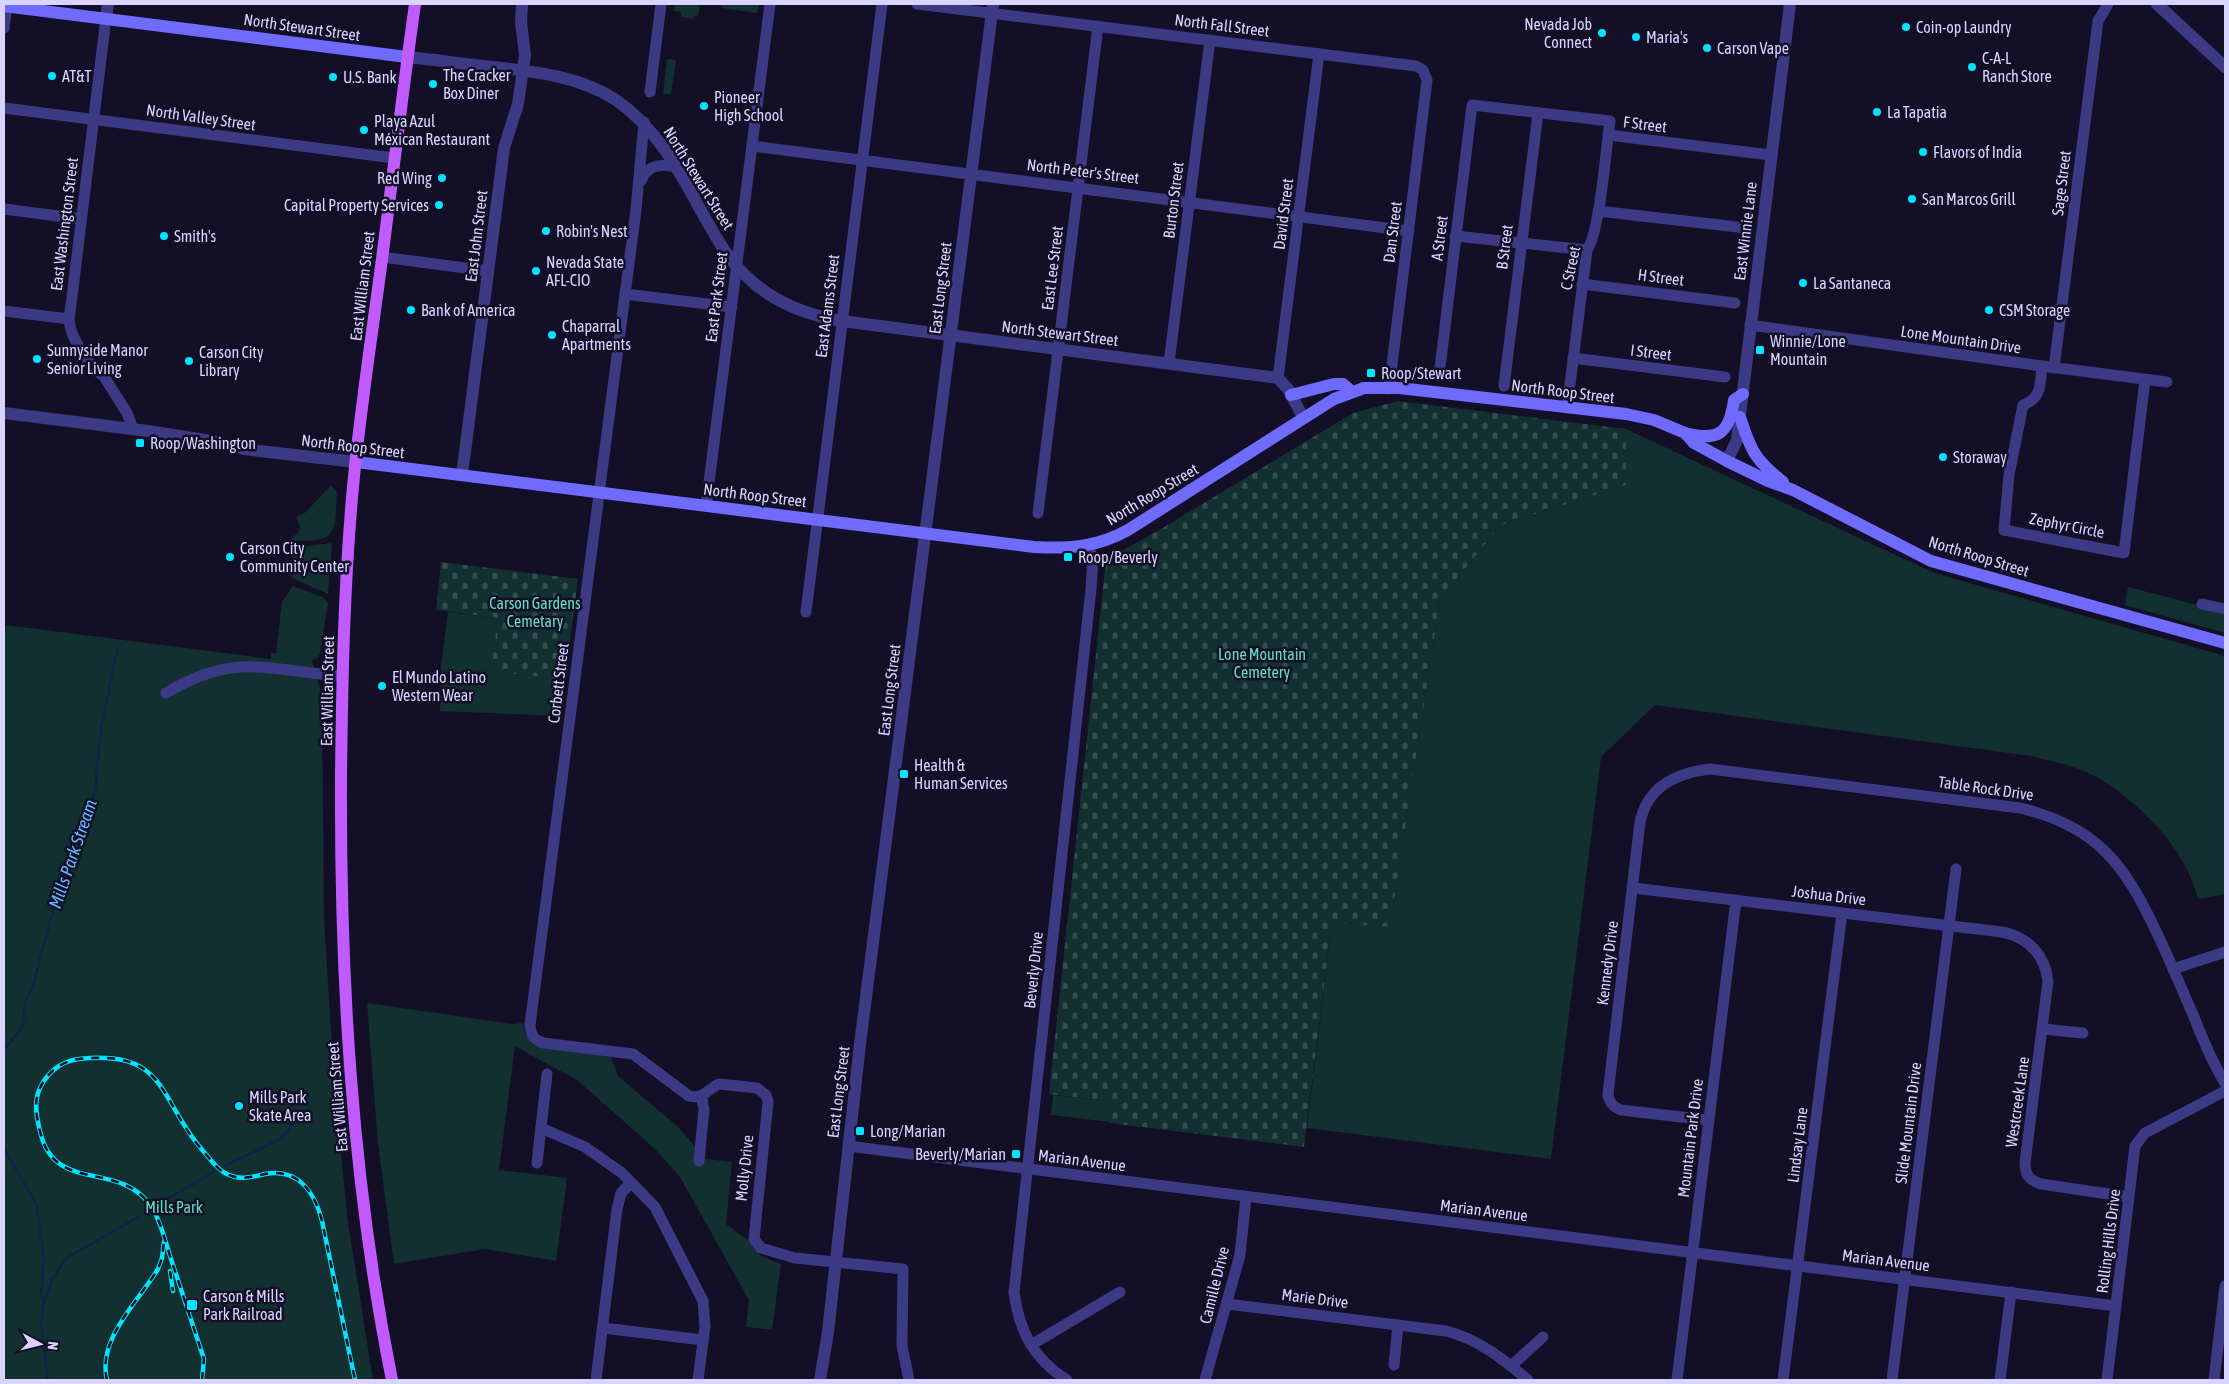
<svg xmlns="http://www.w3.org/2000/svg" width="2229" height="1384" font-family="'Asap Condensed',sans-serif">
<style>
.green{fill:#12302f}
.cemetery{fill:url(#cemetery-stones)}
.lines{fill:none;stroke-linecap:round;stroke-linejoin:round}
.stream{stroke:#0c2248;stroke-width:2.5}
.minor{stroke:#3d3a85;stroke-width:11}
.tertiary{stroke:#3d3a85;stroke-width:12}
.secondary{stroke:#6f6bff;stroke-width:12}
.primary{stroke:#c25bff;stroke-width:12}
.rail-casing{stroke:#00e5ff;stroke-width:4.5}
.rail{stroke:#130f26;stroke-width:2.5;stroke-dasharray:8;stroke-linecap:butt}
.poi-dot{fill:#00e5ff;stroke:#130f26;stroke-width:2}
.labels{text-anchor:middle;stroke-width:5;stroke-linejoin:round;paint-order:stroke}
.poi-label{font-size:16px;fill:#d9d4ff;stroke:#130f26;text-anchor:start}
.street-label{font-size:16px;fill:#d9d4ff;stroke:#130f26}
.park-label{font-size:16px;fill:#5fe0c0;stroke:#130f26}
.water-label{font-size:18px;font-style:italic;fill:#62b6ff;stroke:#130f26}
</style>
<defs>
<pattern id="cemetery-stones" width="16" height="16" patternUnits="userSpaceOnUse" patternTransform="scale(1.25)"><rect width="16" height="16" fill="#12302f"/><path d="M2 7V4a2 2 0 0 1 4 0v3zM10 15v-3a2 2 0 0 1 4 0v3z" fill="#344d4e"/></pattern>
</defs>
<rect width="100%" height="100%" fill="#130f26"/>
<g class="green">
<polygon points="675,4 700,4 698,16 694,16 693,19 681,17 681,12 674,11"/>
<polygon points="722,4 759,4 757,13 722,8"/>
<polygon points="667,59 676,60 671,94 663,94"/>
<path d="M1626 429 1934 573 2225 656V894L2198 899C2185 848 2143 806 2100 779 2080 767 2054 762 2031 756L1655 705 1601 757 1551 1159 1307 1128 1332 922 1390 926 1440 599 1501 525 1625 485Z"/>
<path d="M331 485 337 492C334 530 341 542 295 541L291 538 298 533 300 526 296 517 306 512Z"/>
<path d="M332 543 328 594 292 578C289 569 291 553 299 547Z"/>
<polygon points="293,586 323,597 328,603 320,653 318,658 312,660 320,688 322,707 324,919 335,1096 348,1222 373,1380 4,1380 4,644 6,625 271,659 271,653 276,653 282,602"/>
<polygon points="2128,587 2225,612 2225,633 2125,605"/>
<polygon points="448,612 498,618 492,671 565,680 560,716 440,711 441,666"/>
<polygon points="367,1003 512,1024 523,1023 525,1034 532,1042 611,1057 618,1076 677,1126 706,1159 732,1162 726,1224 748,1240 761,1256 781,1264 772,1330 746,1327 749,1300 680,1177 655,1149 577,1080 515,1046 499,1170 567,1178 556,1261 485,1249 394,1264 378,1144"/>
<polygon points="1053,1095 1113,1102 1110,1122 1051,1115"/>
</g>
<g class="cemetery">
<polygon points="1398,401 1626,429 1626,485 1501,525 1440,599 1390,927 1332,922 1304,1147 1110,1123 1112,1102 1049,1094 1106,560 1161,529 1353,413"/>
<polygon points="441,562 578,579 565,680 491,671 498,618 436,610"/>
</g>
<g class="lines">
<g class="stream">
<polyline points="4,1050 22,1027 26,1001 33,985 65,866 72,845 90,806 95,791 101,730 117,650"/>
<polyline points="4,1148 36,1204 44,1259 41,1296 44,1303 41,1324 48,1380"/>
<polyline points="225,1166 282,1138 302,1111"/>
<polyline points="157,1205 214,1172"/>
<polyline points="44,1303 51,1282 65,1259 140,1216"/>
</g>
<g class="minor">
<polyline points="917,4 1416,66 1423,70 1427,80 1389,389"/>
<path d="M106 18 71 305C70 312 68 319 70 325 71 337 92 371 103 375L127 413 133 429"/>
<polyline points="4,28 7,6"/>
<polyline points="650,92 661,4"/>
<polyline points="4,108 394,158"/>
<path d="M644 122 636 210 530 1025C531 1035 533 1039 543 1043L633 1054 689 1096C704 1100 707 1089 719 1084L757 1088 766 1095 768 1102 754 1239 761 1248 795 1258 903 1269 902 1346 909 1380"/>
<polyline points="1608,135 1770,155"/>
<polyline points="752,146 1409,231"/>
<path d="M641 181C648 164 660 164 677 167"/>
<polyline points="4,209 81,219"/>
<polyline points="1598,211 1746,228"/>
<polyline points="1455,236 1587,250"/>
<polyline points="382,257 488,271"/>
<polyline points="1582,284 1735,303"/>
<polyline points="625,294 732,307"/>
<polyline points="4,311 69,319"/>
<polyline points="1750,325 2042,366 2167,382"/>
<polyline points="1573,358 1725,377"/>
<polyline points="1169,363 1210,40"/>
<path d="M2042 366C2040 384 2042 398 2023 405L2009 475 2004 530 2124 553 2145 380"/>
<polyline points="2054,368 2098,21 2108,4"/>
<path d="M1439 376 1472 105 1610 121C1606 148 1600 232 1587 250L1567 408"/>
<polyline points="1278,378 1319,54"/>
<polyline points="1504,386 1538,113"/>
<polyline points="706,506 770,4"/>
<polyline points="1038,513 1098,26"/>
<polyline points="2202,604 2225,609"/>
<polyline points="806,612 882,4"/>
<path d="M166 693C235 651 269 671 342 676"/>
<path d="M1633 888 2002 932C2028 937 2045 955 2048 981L2025 1163C2025 1175 2029 1180 2041 1184L2129 1197"/>
<polyline points="2173,969 2225,952"/>
<polyline points="2043,1029 2083,1033"/>
<path d="M1708 1120 1621 1110C1613 1107 1609 1103 1608 1094L1640 822C1648 786 1676 773 1710 769L2020 808C2097 826 2125 865 2157 933 2170 961 2182 989 2194 1017 2203 1040 2212 1062 2225 1083"/>
<polyline points="541,1128 585,1147 622,1173 655,1207 703,1301 705,1326 698,1380"/>
<polyline points="848,1146 2116,1306"/>
<polyline points="699,1161 704,1109 701,1096"/>
<polyline points="537,1163 547,1074"/>
<path d="M1227 1304 1446 1331C1478 1339 1503 1359 1528 1380"/>
<polyline points="603,1328 703,1340"/>
<polyline points="1031,1345 1120,1292"/>
<polyline points="1394,1365 1398,1325"/>
<polyline points="1511,1366 1543,1337"/>
<polyline points="596,1380 617,1209 621,1193 631,1183"/>
<path d="M1067 1380C1033 1359 1019 1330 1014 1292L1091 589 1093 558 1088 546"/>
<polyline points="1205,1380 1240,1255 1246,1197"/>
<polyline points="1677,1380 1736,900"/>
<polyline points="1783,1380 1842,913"/>
<polyline points="1892,1380 1956,869"/>
<polyline points="2000,1380 2011,1292"/>
<polyline points="2107,1380 2135,1146 2145,1133 2225,1091"/>
<polyline points="2214,1380 2225,1286"/>
</g>
<g class="tertiary">
<polyline points="2157,4 2225,67"/>
<polyline points="106,18 108,4"/>
<path d="M407 57C436 60 465 64 493 67 536 72 580 76 616 100 658 129 680 173 704 216 716 237 727 258 745 275 771 301 806 315 842 321L1278 378 1288 389 1303 417"/>
<polyline points="4,413 148,431 218,442 244,449 268,452 356,462"/>
<polyline points="1727,461 1737,440 1790,4"/>
<polyline points="462,475 504,148 518,104 525,55 521,22 522,4"/>
<polyline points="820,1380 828,1332 860,1044 993,4"/>
</g>
<g class="secondary">
<polyline points="4,6 407,57"/>
<polyline points="1291,395 1334,384 1343,384 1351,391"/>
<path d="M1740 417C1751 451 1755 460 1783 482"/>
<path d="M1685 433C1718 441 1729 435 1734 400L1743 394"/>
<path d="M356 462 1034 547C1069 549 1098 547 1128 530L1334 399 1364 388H1399L1626 414 1654 420 1685 433 1694 443 1727 461 1768 481 1793 490 1931 561 2225 643"/>
</g>
<path class="primary" d="M392 1380C352 1182 340 980 341 778 342 681 344 584 353 487 360 411 372 335 382 259 393 174 403 89 415 4"/>
<defs>
<g id="rail">
<polyline points="170,1271 173,1291"/>
<path d="M107 1380C97 1339 138 1302 158 1269L162 1258 164 1242"/>
<path d="M202 1380 204 1359C193 1326 182 1292 171 1259 165 1241 161 1221 151 1206 118 1159 54 1195 40 1131 37 1119 34 1105 38 1093 44 1075 60 1061 79 1059 169 1049 158 1101 204 1152 210 1159 217 1169 225 1173 239 1181 252 1177 265 1174 299 1168 315 1193 322 1221L355 1380"/>
</g>
</defs>
<use href="#rail" class="rail-casing"/>
<use href="#rail" class="rail"/>
</g>
<g class="poi-dot">
<circle cx="1906" cy="27" r="5"/>
<circle cx="1602" cy="33" r="5"/>
<circle cx="1636" cy="37" r="5"/>
<circle cx="1707" cy="48" r="5"/>
<circle cx="1972" cy="67" r="5"/>
<circle cx="52" cy="76" r="5"/>
<circle cx="333" cy="77" r="5"/>
<circle cx="433" cy="84" r="5"/>
<circle cx="704" cy="106" r="5"/>
<circle cx="1877" cy="112" r="5"/>
<circle cx="364" cy="130" r="5"/>
<circle cx="1923" cy="152" r="5"/>
<circle cx="442" cy="178" r="5"/>
<circle cx="1912" cy="199" r="5"/>
<circle cx="439" cy="205" r="5"/>
<circle cx="546" cy="231" r="5"/>
<circle cx="164" cy="236" r="5"/>
<circle cx="536" cy="271" r="5"/>
<circle cx="1803" cy="283" r="5"/>
<circle cx="411" cy="310" r="5"/>
<circle cx="1989" cy="310" r="5"/>
<circle cx="552" cy="335" r="5"/>
<rect x="1755" y="345" width="10" height="10" rx="2.5"/>
<circle cx="37" cy="359" r="5"/>
<circle cx="189" cy="361" r="5"/>
<rect x="1366" y="368" width="10" height="10" rx="2.5"/>
<rect x="135" y="438" width="10" height="10" rx="2.5"/>
<circle cx="1943" cy="457" r="5"/>
<circle cx="230" cy="557" r="5"/>
<rect x="1063" y="552" width="10" height="10" rx="2.5"/>
<circle cx="382" cy="686" r="5"/>
<rect x="899" y="769" width="10" height="10" rx="2.5"/>
<circle cx="239" cy="1106" r="5"/>
<rect x="855" y="1126" width="10" height="10" rx="2.5"/>
<rect x="1011" y="1149" width="10" height="10" rx="2.5"/>
<rect x="186" y="1299" width="12" height="12" rx="2.5"/>
</g>
<g class="labels">
<g class="poi-label">
<text x="1592" y="30" text-anchor="end">Nevada Job<tspan x="1592" dy="18">Connect</tspan></text>
<text x="1916" y="33">Coin-op Laundry</text>
<text x="1646" y="43">Maria's</text>
<text x="1717" y="54">Carson Vape</text>
<text x="1982" y="64">C-A-L<tspan x="1982" dy="18">Ranch Store</tspan></text>
<text x="443" y="81">The Cracker<tspan x="443" dy="18">Box Diner</tspan></text>
<text x="62" y="82">AT&amp;T</text>
<text x="343" y="83">U.S. Bank</text>
<text x="714" y="103">Pioneer<tspan x="714" dy="18">High School</tspan></text>
<text x="1887" y="118">La Tapatia</text>
<text x="374" y="127">Playa Azul<tspan x="374" dy="18">Méxican Restaurant</tspan></text>
<text x="1933" y="158">Flavors of India</text>
<text x="432" y="184" text-anchor="end">Red Wing</text>
<text x="1922" y="205">San Marcos Grill</text>
<text x="429" y="211" text-anchor="end">Capital Property Services</text>
<text x="556" y="237">Robin's Nest</text>
<text x="174" y="242">Smith's</text>
<text x="546" y="268">Nevada State<tspan x="546" dy="18">AFL-CIO</tspan></text>
<text x="1813" y="289">La Santaneca</text>
<text x="421" y="316">Bank of America</text>
<text x="1999" y="316">CSM Storage</text>
<text x="562" y="332">Chaparral<tspan x="562" dy="18">Apartments</tspan></text>
<text x="1770" y="347">Winnie/Lone<tspan x="1770" dy="18">Mountain</tspan></text>
<text x="47" y="356">Sunnyside Manor<tspan x="47" dy="18">Senior Living</tspan></text>
<text x="199" y="358">Carson City<tspan x="199" dy="18">Library</tspan></text>
<text x="1381" y="379">Roop/Stewart</text>
<text x="150" y="449">Roop/Washington</text>
<text x="1953" y="463">Storaway</text>
<text x="240" y="554">Carson City<tspan x="240" dy="18">Community Center</tspan></text>
<text x="1078" y="563">Roop/Beverly</text>
<text x="392" y="683">El Mundo Latino<tspan x="392" dy="18">Western Wear</tspan></text>
<text x="914" y="771">Health &amp;<tspan x="914" dy="18">Human Services</tspan></text>
<text x="249" y="1103">Mills Park<tspan x="249" dy="18">Skate Area</tspan></text>
<text x="870" y="1137">Long/Marian</text>
<text x="1006" y="1160" text-anchor="end">Beverly/Marian</text>
<text x="203" y="1302">Carson &amp; Mills<tspan x="203" dy="18">Park Railroad</tspan></text>
</g>
<g class="street-label">
<text transform="translate(1222 25) rotate(7)" y="6">North Fall Street</text>
<text transform="translate(302 27) rotate(8)" y="6">North Stewart Street</text>
<text transform="translate(201 117) rotate(8)" y="6">North Valley Street</text>
<text transform="translate(1645 124) rotate(7)" y="6">F Street</text>
<text transform="translate(1083 171) rotate(7)" y="6">North Peter's Street</text>
<text transform="translate(699 178) rotate(58)" y="6">North Stewart Street</text>
<text transform="translate(2061 183) rotate(-83)" y="6">Sage Street</text>
<text transform="translate(1173 200) rotate(-83)" y="6">Burton Street</text>
<text transform="translate(1283 214) rotate(-83)" y="6">David Street</text>
<text transform="translate(64 224) rotate(-83)" y="6">East Washington Street</text>
<text transform="translate(1745 231) rotate(-83)" y="6">East Winnie Lane</text>
<text transform="translate(1392 232) rotate(-83)" y="6">Dan Street</text>
<text transform="translate(476 236) rotate(-83)" y="6">East John Street</text>
<text transform="translate(1439 238) rotate(-83)" y="6">A Street</text>
<text transform="translate(1504 247) rotate(-83)" y="6">B Street</text>
<text transform="translate(1052 268) rotate(-83)" y="6">East Lee Street</text>
<text transform="translate(1570 268) rotate(-78)" y="6">C Street</text>
<text transform="translate(1661 277) rotate(7)" y="6">H Street</text>
<text transform="translate(362 286) rotate(-83)" y="6">East William Street</text>
<text transform="translate(940 288) rotate(-83)" y="6">East Long Street</text>
<text transform="translate(716 297) rotate(-83)" y="6">East Park Street</text>
<text transform="translate(827 306) rotate(-83)" y="6">East Adams Street</text>
<text transform="translate(1060 333) rotate(7)" y="6">North Stewart Street</text>
<text transform="translate(1961 339) rotate(8)" y="6">Lone Mountain Drive</text>
<text transform="translate(1651 352) rotate(7)" y="6">I Street</text>
<text transform="translate(1563 391) rotate(7)" y="6">North Roop Street</text>
<text transform="translate(353 446) rotate(7)" y="6">North Roop Street</text>
<text transform="translate(1152 494) rotate(-31)" y="6">North Roop Street</text>
<text transform="translate(755 495) rotate(7)" y="6">North Roop Street</text>
<text transform="translate(2067 525) rotate(11)" y="6">Zephyr Circle</text>
<text transform="translate(1979 556) rotate(17)" y="6">North Roop Street</text>
<text transform="translate(558 683) rotate(-83)" y="6">Corbett Street</text>
<text transform="translate(889 690) rotate(-83)" y="6">East Long Street</text>
<text transform="translate(327 691) rotate(-89)" y="6">East William Street</text>
<text transform="translate(1986 788) rotate(8)" y="6">Table Rock Drive</text>
<text transform="translate(1829 895) rotate(7)" y="6">Joshua Drive</text>
<text transform="translate(1607 963) rotate(-83)" y="6">Kennedy Drive</text>
<text transform="translate(1033 970) rotate(-84)" y="6">Beverly Drive</text>
<text transform="translate(838 1092) rotate(-83)" y="6">East Long Street</text>
<text transform="translate(337 1097) rotate(-95)" y="6">East William Street</text>
<text transform="translate(2017 1102) rotate(-82)" y="6">Westcreek Lane</text>
<text transform="translate(1908 1123) rotate(-83)" y="6">Slide Mountain Drive</text>
<text transform="translate(1690 1138) rotate(-83)" y="6">Mountain Park Drive</text>
<text transform="translate(1797 1145) rotate(-83)" y="6">Lindsay Lane</text>
<text transform="translate(1082 1160) rotate(7)" y="6">Marian Avenue</text>
<text transform="translate(744 1168) rotate(-84)" y="6">Molly Drive</text>
<text transform="translate(1484 1210) rotate(7)" y="6">Marian Avenue</text>
<text transform="translate(2108 1241) rotate(-83)" y="6">Rolling Hills Drive</text>
<text transform="translate(1886 1260) rotate(7)" y="6">Marian Avenue</text>
<text transform="translate(1214 1285) rotate(-76)" y="6">Camille Drive</text>
<text transform="translate(1315 1298) rotate(7)" y="6">Marie Drive</text>
</g>
<g class="park-label">
<text x="535" y="609">Carson Gardens<tspan x="535" dy="18">Cemetary</tspan></text>
<text x="1262" y="660">Lone Mountain<tspan x="1262" dy="18">Cemetery</tspan></text>
<text x="174" y="1213">Mills Park</text>
</g>
<g class="water-label">
<text transform="translate(73 854) rotate(-71)" y="6">Mills Park Stream</text>
</g>
</g>
<rect width="2229" height="1384" fill="none" stroke="#d9d4ff" stroke-width="10"/>
<g transform="translate(40 1344) rotate(97)" stroke="#130f26" stroke-width="4" paint-order="stroke">
<path d="M0-4L9 19L0 12L-9 19Z" fill="#d9d4ff"/>
<text y="-8" font-size="14" font-weight="bold" text-anchor="middle" fill="#d9d4ff">N</text>
</g>
</svg>
